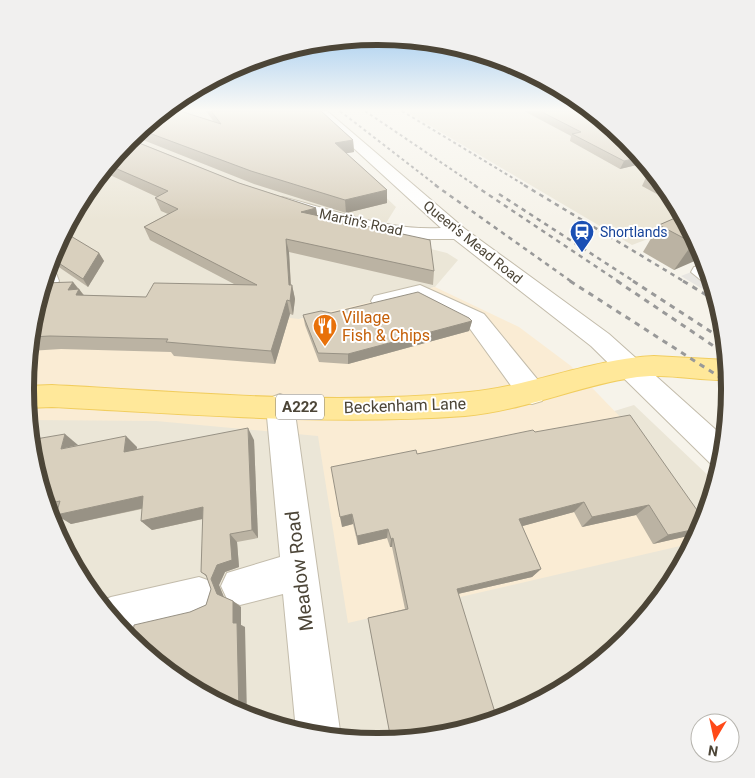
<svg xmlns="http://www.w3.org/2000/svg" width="755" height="778" font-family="Roboto,sans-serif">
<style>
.residential{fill:#ebe6d7}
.commercial{fill:#faecd4}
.parking{fill:#e8e6e2}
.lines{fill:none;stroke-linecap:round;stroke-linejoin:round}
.minor-casing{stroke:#c3bcab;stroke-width:2}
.major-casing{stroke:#f1cd5e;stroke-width:2}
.minor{fill:#fff;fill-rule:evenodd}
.major{fill:#ffe89a;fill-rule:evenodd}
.rail-far2{stroke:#999;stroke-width:2;stroke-dasharray:3 3;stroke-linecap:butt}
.rail-far1{stroke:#999;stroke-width:2.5;stroke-dasharray:4.5 4.5;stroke-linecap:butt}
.rail{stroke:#999;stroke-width:3;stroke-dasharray:5.5 5.5;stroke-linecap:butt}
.wall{fill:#bbb3a3}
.shaded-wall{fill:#989285}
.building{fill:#d9d0be;stroke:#989285}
.labels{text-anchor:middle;stroke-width:4;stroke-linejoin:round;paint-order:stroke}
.far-street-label{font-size:14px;fill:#4c4537;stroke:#fff}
.far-transit-label{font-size:14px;fill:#164399;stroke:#fff;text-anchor:start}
.shield{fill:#fff;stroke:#827d73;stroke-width:1}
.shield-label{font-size:15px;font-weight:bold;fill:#4c4537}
.food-label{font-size:16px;fill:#c56008;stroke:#fff;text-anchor:start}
.street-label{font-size:16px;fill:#4c4537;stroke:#fff}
.near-street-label{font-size:19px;fill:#4c4537;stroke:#fff}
.rim{fill:none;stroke:#4c4537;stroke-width:6}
</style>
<rect width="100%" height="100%" fill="#f6f3ea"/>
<g class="residential">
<polygon points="163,111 303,111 334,148 396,207 378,236 447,253 458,260 435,287 299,319 569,425 634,405 716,483 703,524 670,585 627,638 573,682 512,715 446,735 377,741 308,735 242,715 181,682 128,638 84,585 52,524 32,457 25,389 32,320 52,254 85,193 128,140"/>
<polygon points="405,111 583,111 627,140 671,193 687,224 632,245"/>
</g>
<polygon class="commercial" points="435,287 519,327 571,366 629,426 701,528 693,543 348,623 318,436 156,421 28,420 25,389 32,320 38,301 111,297 299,319"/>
<polygon class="parking" points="707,266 716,297 681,276"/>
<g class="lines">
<defs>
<g id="minor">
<path d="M313 111H327L465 229 609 334 725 438 720 468 712 465 591 346 454 239H414L369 232 276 206 273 202 276 198 282 197C335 210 386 231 441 228Z"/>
<polygon points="702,265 707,267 712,282 702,281 691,272 694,267"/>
<polygon points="48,267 54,268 59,281 48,298 38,300"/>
<polygon points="420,285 484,314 542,385 546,393 542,401 532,404 522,401 468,326 417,300 382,309 374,306 371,301 374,296"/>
<polygon points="280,394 290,398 294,406 341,738 308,735 296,731 283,594 240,605 227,599 221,586 227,573 280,557 266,406 270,398"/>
<polygon points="199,577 213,582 218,596 213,610 199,615 124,633 99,602 111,597"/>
</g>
<path id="major" d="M654 356 727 360 729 380C696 381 664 372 631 378 575 387 522 411 465 416 327 426 190 414 52 407L27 408 26 386 52 385C190 392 330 406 469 392 532 386 591 359 654 356Z"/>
</defs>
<use href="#minor" class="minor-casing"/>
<use href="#major" class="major-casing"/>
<use href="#minor" class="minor"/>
<use href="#major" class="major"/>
<g class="rail-far2">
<polyline points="340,111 437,186"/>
<polyline points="365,111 476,186"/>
<polyline points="402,111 526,186"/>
</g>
<g class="rail-far1">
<polyline points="435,185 572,282"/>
<polyline points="474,185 619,282"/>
<polyline points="524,185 685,282"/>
<polyline points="499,194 635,282"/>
</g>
<g class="rail">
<polyline points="570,281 729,383"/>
<polyline points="617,281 727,355"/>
<polyline points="633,281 725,341"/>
<polyline points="683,281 718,302"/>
</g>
</g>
<g class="wall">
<polygon points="163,111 214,122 206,111 321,111 353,140 354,152 346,153 387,190 387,203 346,213 254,184 133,136 130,139 239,183 316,208 317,215 434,271 433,285 289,252 291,285 292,285 295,299 293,315 290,314 275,364 174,356 171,352 61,349 29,351 32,320 73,282 84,295 146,297 234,284 150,240 144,227 168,214 161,211 155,198 157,197 110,175 100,180 97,178 128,140"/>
<polygon points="524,111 592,111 627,140 645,163 620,169 570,141 571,136"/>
<polygon points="650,169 671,193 677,205 642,186"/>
<polygon points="682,215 703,254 674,270 643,252 659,225"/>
<polygon points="99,253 104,261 88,287 50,261 52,254"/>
<polygon points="331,313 472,321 469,331 348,364 319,362 305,325 303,315"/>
<polygon points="535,432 703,524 699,531 692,535 653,544 636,515 582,527 574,512 522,526 541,569 532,577 458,594 446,735 391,740 368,618 405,609 392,547 390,547 387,538 358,545 353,524 342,527 417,454"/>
<polygon points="254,440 258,538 237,542 239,567 225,572 219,585 224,597 233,601 241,607 241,625 245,627 190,612 206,605 211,589 207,577 201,572 203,519 152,530 141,521 142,509 71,524 57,514 49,515 32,457 78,445 137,447 136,449"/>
</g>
<g class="shaded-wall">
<polygon points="353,140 354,152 336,155 335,143"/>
<polygon points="641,157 645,163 620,169 624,161"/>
<polygon points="106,167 110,175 100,180 98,177"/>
<polygon points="387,190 387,203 346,213 345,200"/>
<polygon points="316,208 318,221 301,212"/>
<polygon points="286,239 289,252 291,291 292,285 295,299 293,315 290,301"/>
<polygon points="696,241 704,257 674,270 693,243"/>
<polygon points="99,253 104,261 88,287 83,279"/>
<polygon points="73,282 79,290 79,289 89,303 68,290"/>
<polygon points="287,300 290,314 275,364 271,351"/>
<polygon points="472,321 469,331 348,364 348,354"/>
<polygon points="248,428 254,440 258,538 252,530"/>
<polygon points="65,434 78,445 61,449"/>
<polygon points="126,436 137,447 135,463 124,452"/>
<polygon points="143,496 153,506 71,524 56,515"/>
<polygon points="584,502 574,512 512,529 519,519"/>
<polygon points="649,505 636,515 582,527 592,517"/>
<polygon points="203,507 211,517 152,530 141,521"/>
<polygon points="352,514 353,524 342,527 340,517"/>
<polygon points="701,528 699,531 692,535 653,544 668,535"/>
<polygon points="388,529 387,538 358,545 357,536"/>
<polygon points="230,534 237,542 239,567 225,572 219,585 225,600 217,594 211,579"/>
<polygon points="393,538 392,547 390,547 391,539"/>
<polygon points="541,569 532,577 453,595 457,589"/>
<polygon points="233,601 241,607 241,625 245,627 247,716 239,713 233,623"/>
</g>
<g class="building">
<polygon points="163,111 180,111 221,124 211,111 321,111 353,140 335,143 387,190 345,200 251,171 141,130"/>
<polygon points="540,111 592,111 627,140 641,157 624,161 572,134 581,132"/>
<polygon points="129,139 239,183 316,208 301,212 430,240 434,271 286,239 289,285 292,285 290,301 287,300 271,351 166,342 168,339 50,336 30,337 32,320 43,283 73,282 68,290 79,289 76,295 146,297 154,283 257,285 144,227 178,209 155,198 168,191 108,165"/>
<polygon points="682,215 696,241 693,243 659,225"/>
<polygon points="64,232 99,253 83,279 51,258 52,254"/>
<polygon points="418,292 469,318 472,321 348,354 318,353 303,315 321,311 331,313"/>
<polygon points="630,415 704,520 701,528 668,535 649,505 592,517 584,502 519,519 541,569 457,589 497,719 446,735 391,740 368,618 408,609 393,538 391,539 388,529 357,536 352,514 340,517 331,467 416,450 417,454 533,430 535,432"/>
<polygon points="248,428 252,530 230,534 232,560 217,565 211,579 217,594 233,601 233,623 237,623 239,713 181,682 132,641 134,625 190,612 206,605 211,589 206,575 201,572 203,507 141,521 143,496 56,515 60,501 46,504 32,457 30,440 65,434 61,449 126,436 124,452"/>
</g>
<linearGradient id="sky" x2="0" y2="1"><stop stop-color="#8bbfee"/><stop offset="0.5" stop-color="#fbfaf6"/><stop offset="1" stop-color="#fbfaf6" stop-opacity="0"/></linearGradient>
<rect width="755" height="220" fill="url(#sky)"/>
<defs>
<symbol id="station-pin" viewBox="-11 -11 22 30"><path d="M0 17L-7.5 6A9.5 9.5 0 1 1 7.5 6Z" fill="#1a4fb4" stroke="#fff"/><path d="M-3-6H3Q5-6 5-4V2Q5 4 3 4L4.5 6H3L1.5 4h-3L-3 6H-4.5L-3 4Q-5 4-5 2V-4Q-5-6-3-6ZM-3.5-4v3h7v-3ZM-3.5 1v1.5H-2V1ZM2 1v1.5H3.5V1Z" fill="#fff"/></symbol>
<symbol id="restaurant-pin" viewBox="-11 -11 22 30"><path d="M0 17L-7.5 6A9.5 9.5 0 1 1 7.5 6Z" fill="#e8710a" stroke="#fff"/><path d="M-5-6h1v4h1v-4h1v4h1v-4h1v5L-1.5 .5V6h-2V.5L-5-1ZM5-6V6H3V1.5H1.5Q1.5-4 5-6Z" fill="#fff"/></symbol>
</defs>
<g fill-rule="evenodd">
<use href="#station-pin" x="568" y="218" width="28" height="38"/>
<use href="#restaurant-pin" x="311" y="312" width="28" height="38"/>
</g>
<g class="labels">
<g class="far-street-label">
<text transform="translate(361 222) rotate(12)" y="5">Martin's Road</text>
<text transform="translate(473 242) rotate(39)" y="5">Queen's Mead Road</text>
</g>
<g class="far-transit-label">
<text x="600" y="237">Shortlands</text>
</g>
<rect class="shield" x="276" y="394.5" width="48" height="25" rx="4"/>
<g class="shield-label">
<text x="300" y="412">A222</text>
</g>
<g class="food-label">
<text x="342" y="323">Village<tspan x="342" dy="18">Fish &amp; Chips</tspan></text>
</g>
<g class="street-label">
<text transform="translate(405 405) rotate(-2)" y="6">Beckenham Lane</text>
</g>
<g class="near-street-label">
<text transform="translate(299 571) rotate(-97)" y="7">Meadow Road</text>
</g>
</g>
<path d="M0 0H755V778H0ZM377 45H378A343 343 0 0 1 721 388V390A343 343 0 0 1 378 733H377A343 343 0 0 1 34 390V388A343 343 0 0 1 377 45Z" fill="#f1f0ef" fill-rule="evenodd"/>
<path class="rim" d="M377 45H378A343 343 0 0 1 721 388V390A343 343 0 0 1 378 733H377A343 343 0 0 1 34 390V388A343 343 0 0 1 377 45Z"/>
<g transform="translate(715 738) rotate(189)"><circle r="24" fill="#ffffff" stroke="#b7b5af"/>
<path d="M0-4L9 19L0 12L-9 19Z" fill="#ff4918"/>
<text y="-8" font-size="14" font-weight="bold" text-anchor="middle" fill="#4c4537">N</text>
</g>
</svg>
